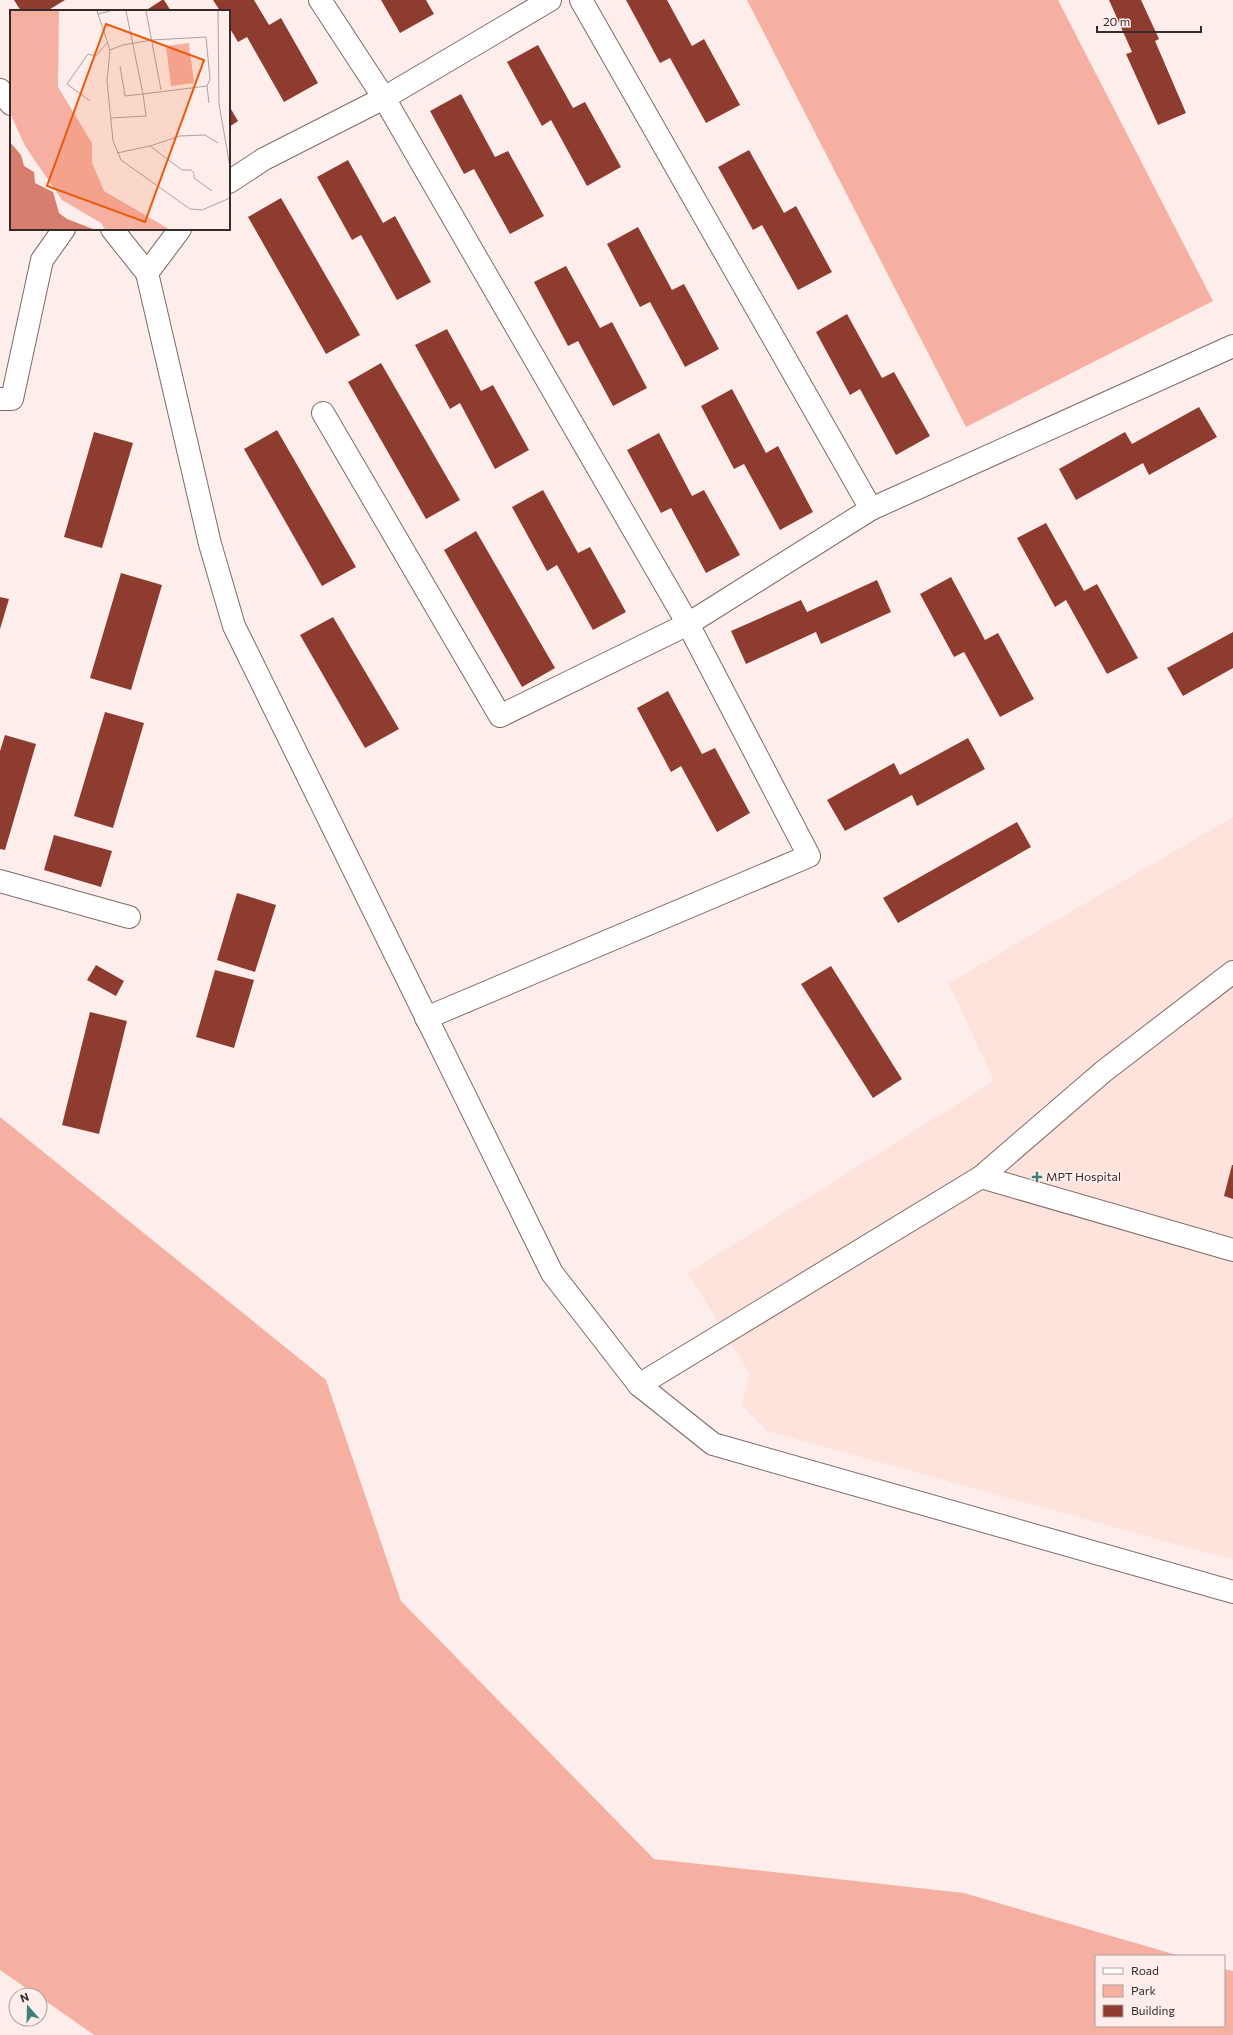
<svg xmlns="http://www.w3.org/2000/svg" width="1233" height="2035" font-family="Commissioner,sans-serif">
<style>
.built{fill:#fee2dc}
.green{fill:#f6b0a2}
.building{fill:#8e3c2f}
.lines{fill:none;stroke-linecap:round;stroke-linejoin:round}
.minor-casing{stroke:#806965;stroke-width:24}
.minor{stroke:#fff;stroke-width:22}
.poi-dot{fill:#3c8176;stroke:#feeeeb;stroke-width:1.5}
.labels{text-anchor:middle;stroke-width:4;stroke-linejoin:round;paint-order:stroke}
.poi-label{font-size:12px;fill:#352b29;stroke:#feeeeb;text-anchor:start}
.inset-road{fill:none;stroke:#aea09d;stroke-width:1}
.view{fill:#e8590c;fill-opacity:0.15;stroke:#e8590c;stroke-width:2}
.inset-edge{fill:none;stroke:#352b29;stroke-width:2}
</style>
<rect width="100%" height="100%" fill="#feeeeb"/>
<polygon class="built" points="1233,817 1233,1560 767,1431 742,1405 750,1374 688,1273 994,1081 949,983"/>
<g class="green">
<polygon points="747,0 1058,0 1213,301 966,427"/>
<polygon points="0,1117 326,1380 401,1601 654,1859 964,1893 1180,1956 1096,1956 1096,2026 1224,2026 1224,1969 1233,1971 1233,2035 94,2035 40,1997 40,1995 36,1995 0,1970"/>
</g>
<g class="building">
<polygon points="14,0 65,0 47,11 21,11"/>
<polygon points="162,0 164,0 171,11 145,11"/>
<polygon points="213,0 254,0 269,25 281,18 318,83 284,102 247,37 238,42 229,27 229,11 220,11"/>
<polygon points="381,0 426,0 434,14 400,33"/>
<polygon points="626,0 667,0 692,46 704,39 740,105 706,123 670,58 660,63"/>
<polygon points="1109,0 1141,0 1159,39 1155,41 1186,113 1158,125 1126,54 1132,52"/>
<polygon points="538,45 573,108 585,102 621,167 587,186 551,120 542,126 507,62"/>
<polygon points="461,94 495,157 508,151 544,216 510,234 474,169 464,174 430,111"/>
<polygon points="229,106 238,121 229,127"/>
<polygon points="749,150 784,213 796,206 832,272 798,290 762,225 753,230 718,167"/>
<polygon points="348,160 383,223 395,216 431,282 397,300 361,235 352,240 317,177"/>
<polygon points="281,198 360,335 326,354 248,217"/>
<polygon points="638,227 672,290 684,284 719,349 685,367 650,302 640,307 607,244"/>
<polygon points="566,266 600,328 612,322 647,388 613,406 578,341 568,346 534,282"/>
<polygon points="847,314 882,378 894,372 930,436 896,455 860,389 850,395 816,332"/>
<polygon points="447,329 481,391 493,385 529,450 495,469 460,403 450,409 415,345"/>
<polygon points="381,363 460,500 426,519 348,382"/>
<polygon points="732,389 766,453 778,446 813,512 780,530 744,464 734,469 701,406"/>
<polygon points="1199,407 1217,437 1149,475 1143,463 1076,500 1059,469 1125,432 1132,444"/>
<polygon points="277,430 356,567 322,586 244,449"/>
<polygon points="94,432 133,443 102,548 64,537"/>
<polygon points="659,433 692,496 704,490 740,555 706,573 671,508 661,513 627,450"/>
<polygon points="543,490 578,553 590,547 626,612 593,630 557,565 547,571 512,507"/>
<polygon points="1046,523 1084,591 1097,584 1138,658 1107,674 1066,600 1055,607 1017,538"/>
<polygon points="476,531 555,668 522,687 444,550"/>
<polygon points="121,573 162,585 131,690 90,678"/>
<polygon points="951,577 985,640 998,633 1034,699 1000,717 964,652 954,657 920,594"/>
<polygon points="877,580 891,612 821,644 816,632 746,664 731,631 801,600 807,612"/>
<polygon points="0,597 9,599 0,629"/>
<polygon points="333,617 399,729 365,748 300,635"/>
<polygon points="1233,632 1233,668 1183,696 1167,668"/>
<polygon points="668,691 702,754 715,748 750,813 717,832 681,766 671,772 637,708"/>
<polygon points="105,712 144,723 113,828 74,816"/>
<polygon points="5,735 36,744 5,850 0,849 0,751"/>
<polygon points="968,738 985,769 917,806 912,795 845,831 827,800 894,763 900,775"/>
<polygon points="1017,822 1031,847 898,923 883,898"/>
<polygon points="54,835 112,851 101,887 44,870"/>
<polygon points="237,893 276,905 255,972 217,960"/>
<polygon points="96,965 124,981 116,996 87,980"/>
<polygon points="831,966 902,1079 873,1098 801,984"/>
<polygon points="215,970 254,980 234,1048 196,1037"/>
<polygon points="90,1012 127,1021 99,1134 62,1125"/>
<polygon points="1232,1165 1233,1165 1233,1199 1224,1196"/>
</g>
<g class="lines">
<defs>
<g id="minor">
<polyline points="320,0 384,98 688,624 500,716 323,413"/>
<polyline points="581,0 871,509"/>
<polyline points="0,90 11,104"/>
<polyline points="229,182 264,159 384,98 550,0"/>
<polyline points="112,229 147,273 210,544 234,626 552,1273 639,1385 713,1444 1233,1592"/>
<polyline points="147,273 180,229"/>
<polyline points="0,399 12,399 42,260 64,229"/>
<polyline points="0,881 129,917"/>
<polyline points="426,1018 809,856 688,624 871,509 1233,346"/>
<polyline points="981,1177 1233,1250"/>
<polyline points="639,1385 981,1177 1104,1071 1233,972"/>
</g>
</defs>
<use href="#minor" class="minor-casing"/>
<use href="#minor" class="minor"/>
</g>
<path class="poi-dot" d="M1035 1171h4v4h4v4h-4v4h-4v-4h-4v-4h4z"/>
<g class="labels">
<g class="poi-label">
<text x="1046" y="1181">MPT Hospital</text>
</g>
</g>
<g transform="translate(10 10)">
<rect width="220" height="220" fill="#feeeeb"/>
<path d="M0 1H49L48 77 82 133V153L94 181 159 219H95L91 213 52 190 15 136 0 103ZM179 33 184 73 161 76 156 36Z" fill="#f6b0a2"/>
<path d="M0 132 11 145 14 156 24 162 25 173 43 182 49 203 57 209 83 219H0Z" fill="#d87e6e"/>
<path class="inset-road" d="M87 1 100 40 97 71 103 131 111 150 180 199 192 200 220 188M136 1 151 80M208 1 209 94 220 157M88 4 100 1M100 40 113 35 142 30 196 27 200 69 197 76 133 84 136 106 101 108M110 56 115 86 133 84 116 1M197 76 199 93M80 91 57 74 78 44 86 46 97 33M140 136 172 160H181L184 163V168L202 181M107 143 140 136 170 126 195 125 208 133"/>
<path class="view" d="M96 14 194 50 135 212 37 176Z"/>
<rect width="220" height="220" class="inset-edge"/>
</g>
<rect x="1095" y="1955" width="130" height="72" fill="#feeeeb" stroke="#aea09d"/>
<rect x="1103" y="1968" width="20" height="6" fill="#ffffff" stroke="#aea09d"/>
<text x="1131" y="1975" font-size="12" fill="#352b29">Road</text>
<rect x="1103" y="1985" width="20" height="12" fill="#f6b0a2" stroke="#aea09d"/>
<text x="1131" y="1995" font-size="12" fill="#352b29">Park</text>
<rect x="1103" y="2005" width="20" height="12" fill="#8e3c2f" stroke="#aea09d"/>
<text x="1131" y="2015" font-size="12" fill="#352b29">Building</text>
<g transform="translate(28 2007) rotate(340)"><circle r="19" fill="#feeeeb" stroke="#aea09d"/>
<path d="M0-3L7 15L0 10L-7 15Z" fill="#3c8176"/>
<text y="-6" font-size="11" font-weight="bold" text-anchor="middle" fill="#352b29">N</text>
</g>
<path d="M1097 26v6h104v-6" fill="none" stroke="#352b29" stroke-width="2"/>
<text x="1103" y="26" font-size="12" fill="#352b29" stroke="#feeeeb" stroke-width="3" paint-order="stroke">20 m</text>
</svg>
